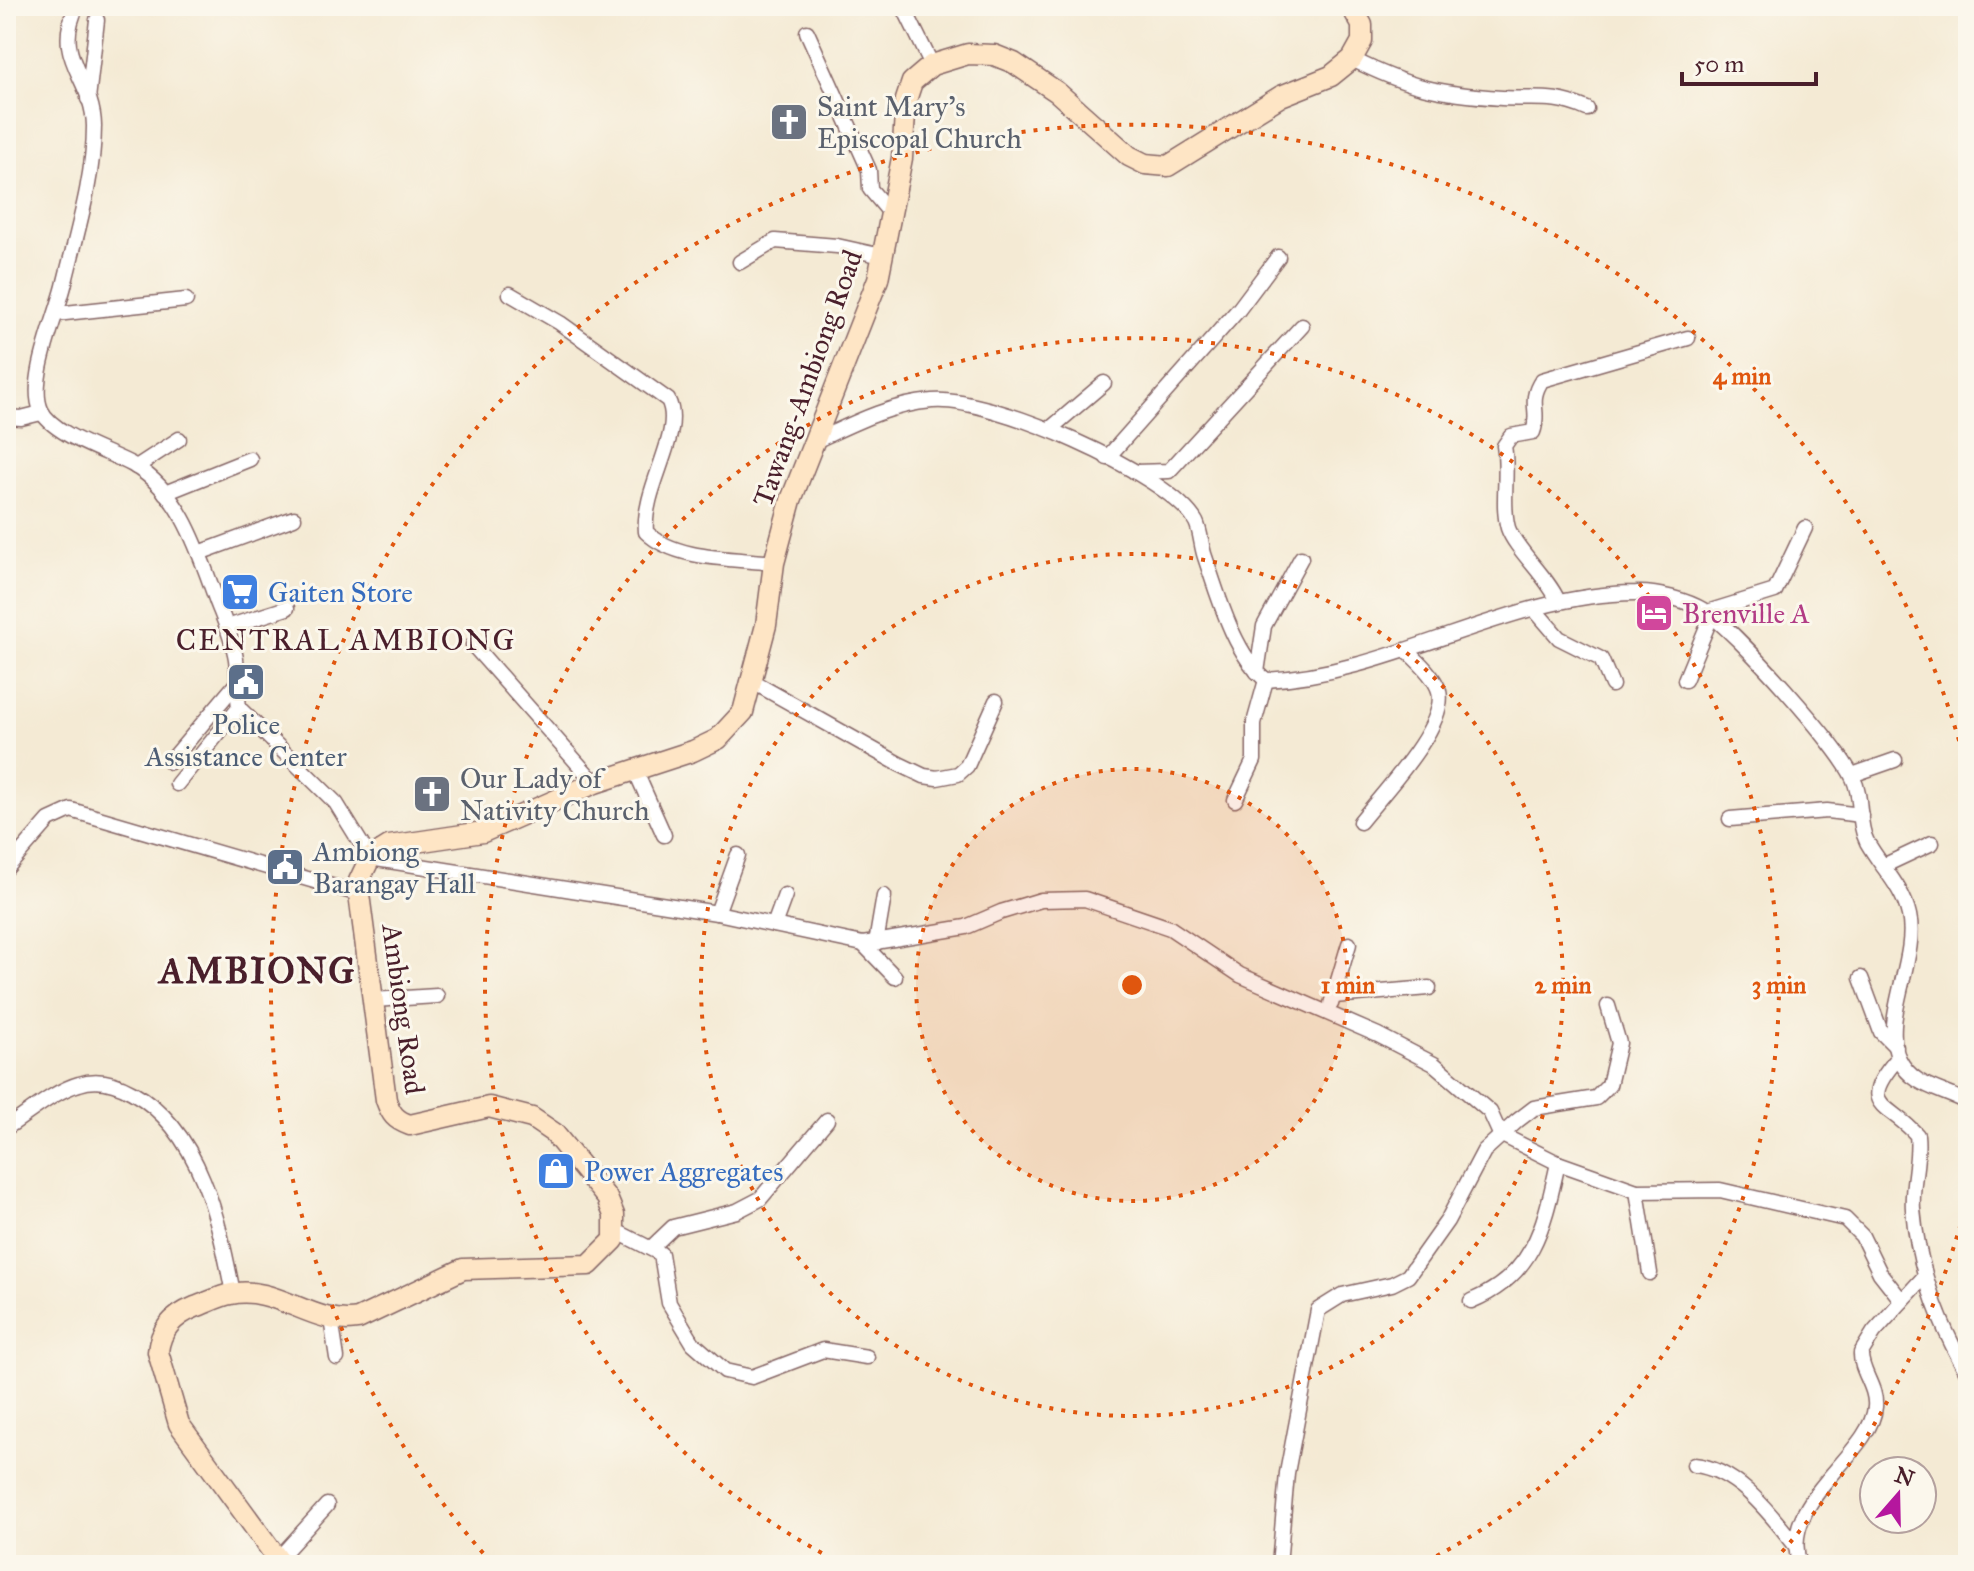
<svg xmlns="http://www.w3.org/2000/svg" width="1974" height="1571" font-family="'IM FELL Great Primer',serif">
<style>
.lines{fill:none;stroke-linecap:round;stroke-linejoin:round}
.street-casing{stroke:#866666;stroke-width:17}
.secondary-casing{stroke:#866666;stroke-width:23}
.street{stroke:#fff;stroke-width:14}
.secondary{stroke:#fee5c5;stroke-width:20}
.ring{fill:none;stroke:#e0560e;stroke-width:4;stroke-dasharray:4 8}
.labels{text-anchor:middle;stroke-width:6;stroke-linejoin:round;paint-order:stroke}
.worship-label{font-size:28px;fill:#5b616d;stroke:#fbf7ec;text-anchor:start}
.street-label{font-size:28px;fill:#4a1f2b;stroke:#fbf7ec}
.shop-label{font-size:28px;fill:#366cbe;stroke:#fbf7ec;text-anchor:start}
.hotel-label{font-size:28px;fill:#b23c85;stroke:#fbf7ec;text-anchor:start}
.service-label{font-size:28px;fill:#4e5e75;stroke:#fbf7ec}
.neighbourhood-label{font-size:30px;letter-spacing:2px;fill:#4a1f2b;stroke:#fbf7ec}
.district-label{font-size:36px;font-weight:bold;letter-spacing:2px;fill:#4a1f2b;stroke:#fbf7ec}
.centre{fill:#e0560e;stroke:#fbf7ec;stroke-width:4}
.ring-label{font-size:24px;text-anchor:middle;font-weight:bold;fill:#e0560e;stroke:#fbf7ec;stroke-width:6;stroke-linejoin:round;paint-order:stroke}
</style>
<rect width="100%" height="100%" fill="#fbf7ec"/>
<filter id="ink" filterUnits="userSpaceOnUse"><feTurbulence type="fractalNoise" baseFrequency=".0125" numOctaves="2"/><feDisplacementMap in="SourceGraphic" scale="16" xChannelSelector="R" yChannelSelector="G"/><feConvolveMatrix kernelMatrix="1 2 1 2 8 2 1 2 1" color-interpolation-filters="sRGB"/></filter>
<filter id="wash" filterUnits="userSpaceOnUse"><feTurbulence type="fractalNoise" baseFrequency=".006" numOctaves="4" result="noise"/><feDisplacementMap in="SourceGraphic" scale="32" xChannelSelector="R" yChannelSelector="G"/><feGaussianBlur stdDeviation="1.8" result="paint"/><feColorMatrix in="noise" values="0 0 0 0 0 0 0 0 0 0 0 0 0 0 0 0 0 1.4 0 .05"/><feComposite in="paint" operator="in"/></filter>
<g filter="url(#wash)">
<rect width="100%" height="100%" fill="#f4ead4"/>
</g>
<g filter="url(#ink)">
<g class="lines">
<defs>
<g id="street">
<path d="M77 6C51 58 93 77 94 126 94 179 76 235 64 286 56 318 28 381 41 410 52 435 110 452 133 465 182 493 199 553 217 602 224 620 233 640 236 659 238 675 237 691 239 708L336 803 370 858 717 913 863 944 966 927 1001 912 1041 900 1085 899 1170 928 1240 975 1378 1035 1434 1064 1490 1112 1500 1134 1558 1163 1637 1191 1720 1190 1845 1219 1862 1236 1880 1273 1902 1301 1925 1276"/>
<polyline points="903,6 932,65"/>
<polyline points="807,32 869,170 870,189 891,214"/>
<path d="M1352 59C1407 87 1440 94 1502 98 1536 100 1553 94 1587 109"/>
<polyline points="88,99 97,20"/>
<polyline points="740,262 775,241 837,246 882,256"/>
<path d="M510 294 560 323 668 400C685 432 642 487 646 532 676 561 734 558 774 563"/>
<polyline points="56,314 186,300"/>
<polyline points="6,417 21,418 41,413"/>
<polyline points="1050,429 1104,383"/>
<path d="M813 442C852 424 887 405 932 401 988 395 1169 473 1196 522 1201 532 1201 546 1205 557 1218 595 1234 654 1266 680 1394 674 1507 594 1636 593 1656 592 1687 600 1705 611 1736 631 1838 745 1853 778 1863 798 1857 823 1867 842 1881 867 1903 887 1909 915 1919 958 1880 1019 1899 1059 1912 1087 1943 1089 1968 1103"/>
<polyline points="1107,458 1239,309 1278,257"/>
<polyline points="136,467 179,439"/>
<polyline points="1135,472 1169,471 1302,326"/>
<polyline points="165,493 250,459"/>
<polyline points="199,553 294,518"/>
<path d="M1558 601C1548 577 1515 549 1508 528 1501 504 1509 473 1504 446L1511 436 1533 432C1541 411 1527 402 1542 380L1688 338"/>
<polyline points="1534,609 1559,638 1601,659 1612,685"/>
<polyline points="1707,612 1775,591 1805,528"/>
<polyline points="227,627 287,608"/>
<polyline points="473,645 595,783"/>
<polyline points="1257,672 1264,626 1301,558"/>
<polyline points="1685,680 1711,617"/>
<polyline points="753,682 899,764 924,776 937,778 958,774 967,766 996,701"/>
<polyline points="170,762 236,684"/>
<polyline points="635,770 664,835"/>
<polyline points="1852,775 1895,760"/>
<polyline points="177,784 239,708"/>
<polyline points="1235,800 1254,760 1254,723 1266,680"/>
<polyline points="1730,819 1827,811 1861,815"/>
<path d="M1360 822C1381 795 1448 726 1439 691 1435 677 1419 662 1408 652"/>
<polyline points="1883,866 1932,843"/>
<polyline points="6,869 49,820 71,810 359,894"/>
<polyline points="717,913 738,855"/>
<polyline points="774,925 785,895"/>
<polyline points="876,943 884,896"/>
<polyline points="863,944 895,977"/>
<polyline points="1861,978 1881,1032 1896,1047"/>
<polyline points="1334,996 1429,988"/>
<polyline points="373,1000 437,996"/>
<polyline points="1331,1004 1349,944"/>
<path d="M1898 1058C1856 1107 1886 1101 1917 1135 1920 1160 1911 1184 1913 1209 1918 1267 1939 1324 1968 1374"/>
<path d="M6 1128C28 1114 54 1091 79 1084 97 1078 116 1083 132 1092 201 1130 219 1222 233 1293"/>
<polyline points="1637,1191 1650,1273"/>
<polyline points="616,1231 661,1254 669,1303 693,1343 725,1371 752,1377 823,1350 867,1357"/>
<polyline points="652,1247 673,1227 737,1211 760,1199 827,1120"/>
<path d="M1471 1301C1535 1275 1544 1225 1558 1163"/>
<polyline points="331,1319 337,1358"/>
<path d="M1694 1465C1738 1469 1771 1515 1796 1546"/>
<polyline points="279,1558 327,1505"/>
<polyline points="1279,1565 1287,1473 1318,1310 1342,1295 1392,1284 1408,1276 1447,1221 1484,1151 1517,1121 1534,1108 1596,1098 1609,1085 1619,1043 1608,1006"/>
<path d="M1800 1565C1777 1501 1871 1455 1875 1407 1877 1387 1860 1371 1861 1353L1874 1332 1902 1301"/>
</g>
<path id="secondary" d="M282 1565 179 1424 158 1352C160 1329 175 1315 195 1307 207 1303 219 1296 231 1294 275 1284 314 1327 358 1319L463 1269 589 1265 614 1240V1215L607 1198 554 1133 532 1118 489 1107 410 1125C395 1120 391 1114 386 1100L359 894V881L370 858 389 846 483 832 595 783 693 751 718 739 743 712 766 625 774 563 791 500 878 279 902 158 906 100 912 82 932 65 968 54 994 55 1014 63 1057 92 1129 156 1145 164 1168 166 1281 96 1331 76 1352 59 1362 41V25L1351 6"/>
</defs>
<use href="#street" class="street-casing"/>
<use href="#secondary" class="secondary-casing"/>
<use href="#street" class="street"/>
<use href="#secondary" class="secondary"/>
</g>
</g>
<circle cx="1132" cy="985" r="216" fill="#e0560e" fill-opacity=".12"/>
<g class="ring">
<circle cx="1132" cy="985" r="216"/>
<circle cx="1132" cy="985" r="431"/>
<path d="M843 1564A647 647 0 1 1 1421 1564"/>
<path d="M1967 1201A862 862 0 0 1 1773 1562M491 1562A862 862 0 1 1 1967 769"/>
</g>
<defs>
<symbol id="church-square" viewBox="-11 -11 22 22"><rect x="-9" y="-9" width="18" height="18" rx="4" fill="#6b7280" stroke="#fbf7ec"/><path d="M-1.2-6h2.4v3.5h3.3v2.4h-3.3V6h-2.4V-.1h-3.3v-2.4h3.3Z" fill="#fff"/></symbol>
<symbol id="supermarket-square" viewBox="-11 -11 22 22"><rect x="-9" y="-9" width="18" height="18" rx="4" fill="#3f7fe0" stroke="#fbf7ec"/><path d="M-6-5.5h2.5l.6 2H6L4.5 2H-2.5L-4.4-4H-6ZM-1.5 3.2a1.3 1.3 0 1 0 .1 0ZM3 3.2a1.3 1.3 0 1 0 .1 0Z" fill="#fff"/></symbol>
<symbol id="hotel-square" viewBox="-11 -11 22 22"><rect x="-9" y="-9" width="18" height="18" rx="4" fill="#d1479c" stroke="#fbf7ec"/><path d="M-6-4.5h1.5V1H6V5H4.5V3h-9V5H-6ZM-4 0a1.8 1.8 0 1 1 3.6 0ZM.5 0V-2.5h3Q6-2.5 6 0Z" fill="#fff"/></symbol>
<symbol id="civic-square" viewBox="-11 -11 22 22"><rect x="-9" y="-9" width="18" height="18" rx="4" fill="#5c6f8a" stroke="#fbf7ec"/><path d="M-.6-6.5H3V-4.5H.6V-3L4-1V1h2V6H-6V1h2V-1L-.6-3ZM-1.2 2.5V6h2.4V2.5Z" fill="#fff"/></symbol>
<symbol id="shop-square" viewBox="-11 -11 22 22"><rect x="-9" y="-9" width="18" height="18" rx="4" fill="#3f7fe0" stroke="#fbf7ec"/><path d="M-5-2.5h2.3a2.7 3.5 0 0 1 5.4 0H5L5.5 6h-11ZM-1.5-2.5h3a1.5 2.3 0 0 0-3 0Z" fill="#fff"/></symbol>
</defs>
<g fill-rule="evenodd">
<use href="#church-square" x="767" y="100" width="44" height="44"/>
<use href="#supermarket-square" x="218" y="570" width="44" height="44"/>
<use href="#hotel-square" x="1632" y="591" width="44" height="44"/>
<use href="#civic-square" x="224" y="660" width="44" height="44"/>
<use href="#church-square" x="410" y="772" width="44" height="44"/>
<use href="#civic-square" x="263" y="845" width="44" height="44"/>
<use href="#shop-square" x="534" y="1149" width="44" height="44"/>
</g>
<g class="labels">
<g class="worship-label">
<text x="817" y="116">Saint Mary's<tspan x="817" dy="32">Episcopal Church</tspan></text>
<text x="460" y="788">Our Lady of<tspan x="460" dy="32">Nativity Church</tspan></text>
</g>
<g class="street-label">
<text transform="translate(807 378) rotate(-70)" y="10">Tawang-Ambiong Road</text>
<text transform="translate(404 1009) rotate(82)" y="10">Ambiong Road</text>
</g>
<g class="shop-label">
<text x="268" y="602">Gaiten Store</text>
<text x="584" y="1181">Power Aggregates</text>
</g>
<g class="hotel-label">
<text x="1682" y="623">Brenville A</text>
</g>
<g class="service-label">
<text x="246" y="734">Police<tspan x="246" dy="32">Assistance Center</tspan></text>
<text x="313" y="861" text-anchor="start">Ambiong<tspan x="313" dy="32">Barangay Hall</tspan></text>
</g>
<g class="neighbourhood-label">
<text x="346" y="650">CENTRAL AMBIONG</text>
</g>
<g class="district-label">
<text x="258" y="983">AMBIONG</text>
</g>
</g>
<circle cx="1132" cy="985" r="12" class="centre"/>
<g class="ring-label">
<text x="1742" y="384">4 min</text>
<text x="1348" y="993">1 min</text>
<text x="1563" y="993">2 min</text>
<text x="1779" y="993">3 min</text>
</g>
<rect width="1974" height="1571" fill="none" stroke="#fbf7ec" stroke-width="32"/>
<g transform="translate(1898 1495) rotate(20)"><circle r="38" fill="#fbf7ec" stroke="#b4a19f" stroke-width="2"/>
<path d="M0-6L14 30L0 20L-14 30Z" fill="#b5179e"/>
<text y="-12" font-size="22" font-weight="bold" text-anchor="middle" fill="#4a1f2b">N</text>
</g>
<path d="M1682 72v12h134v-12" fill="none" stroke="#4a1f2b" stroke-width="4"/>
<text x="1694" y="72" font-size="24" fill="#4a1f2b" stroke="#fbf7ec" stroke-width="6" paint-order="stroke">50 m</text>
</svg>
